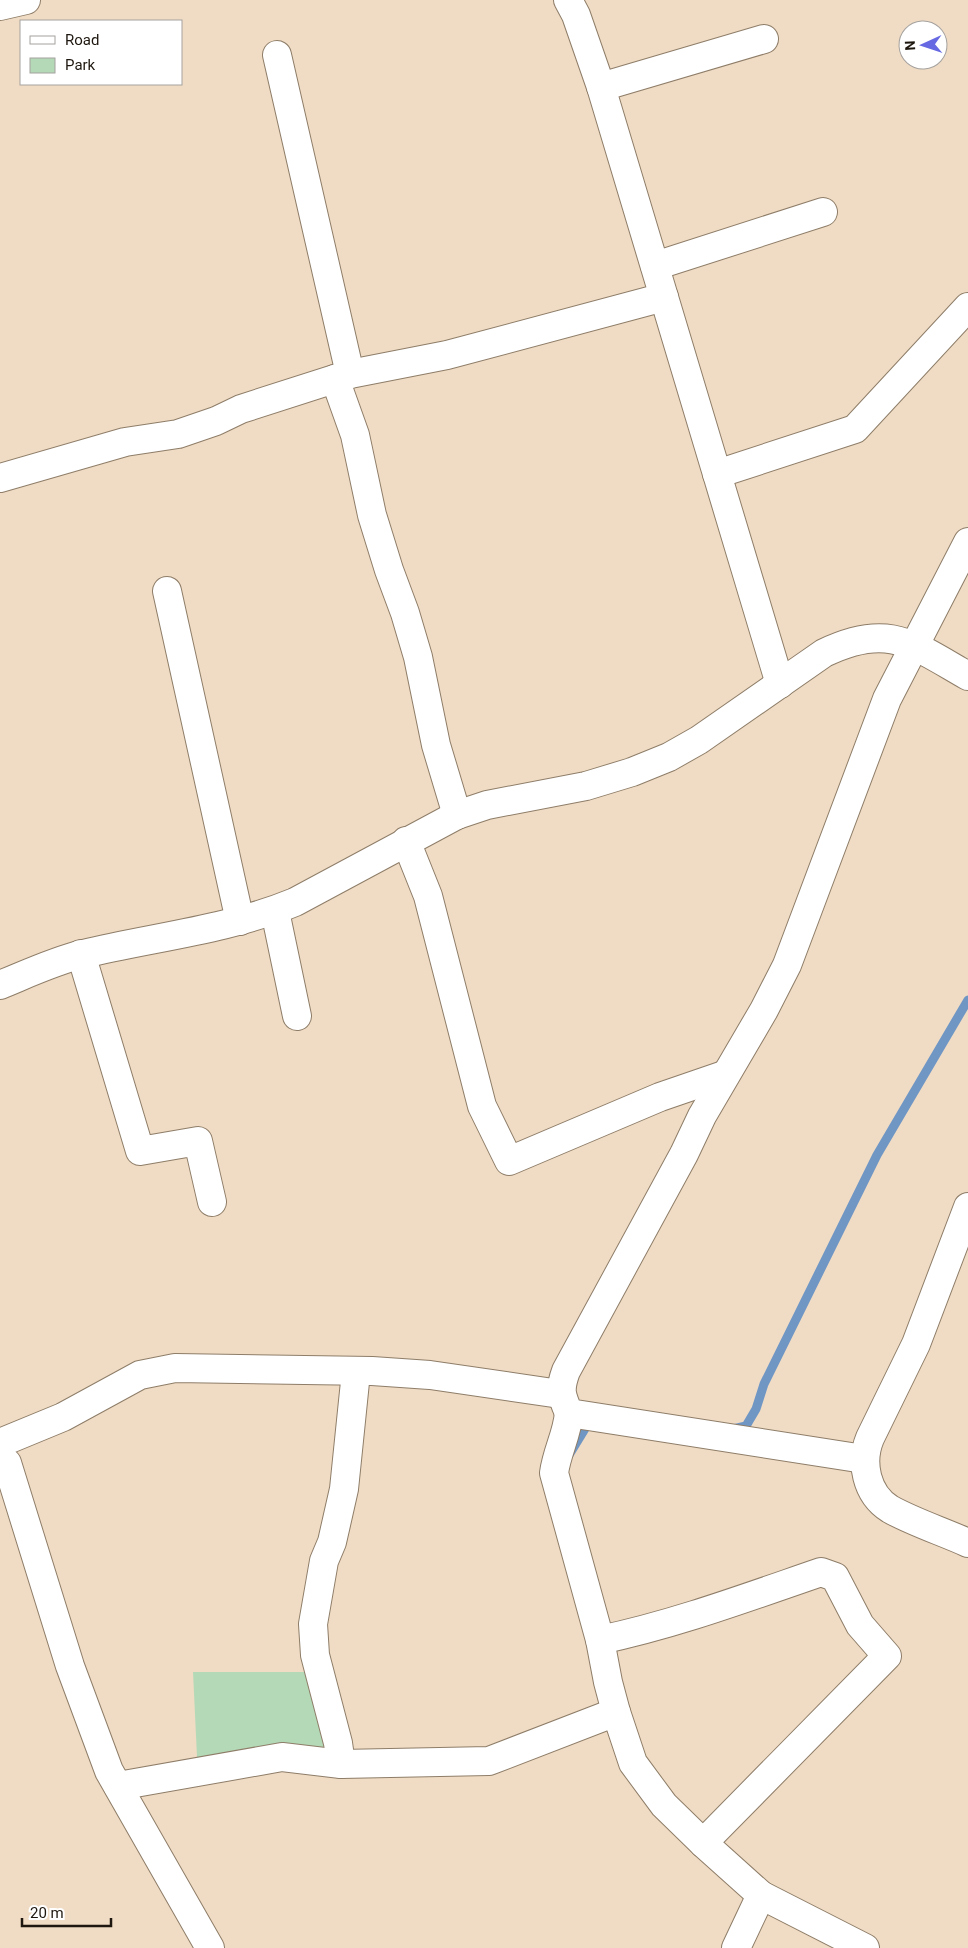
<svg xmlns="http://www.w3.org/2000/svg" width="968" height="1948" font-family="Roboto,sans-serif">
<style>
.green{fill:#b4d9b7}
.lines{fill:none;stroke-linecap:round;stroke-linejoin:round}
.stream{stroke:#7096c4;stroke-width:9}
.minor-casing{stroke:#8e7d68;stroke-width:30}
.minor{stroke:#fff;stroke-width:28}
</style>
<rect width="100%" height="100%" fill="#f0dcc5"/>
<polygon class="green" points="193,1672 306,1672 332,1754 197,1757"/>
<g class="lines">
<g class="stream">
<polyline points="733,1429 746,1426 756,1409 764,1384 877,1155 968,1000"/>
<polyline points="569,1455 591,1419"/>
</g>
<defs>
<g id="minor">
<polyline points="568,0 576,15 601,87 717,474"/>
<polyline points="0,6 26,0"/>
<polyline points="277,55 350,374"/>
<polyline points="601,87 764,39"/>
<polyline points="655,266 823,212"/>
<polyline points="335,379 355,435 372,515 389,570 405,613 418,657 436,745 457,815"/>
<polyline points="0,478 125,442 178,434 216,421 241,409 350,374 447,355 664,297"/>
<polyline points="167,591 240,921"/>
<polyline points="780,684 717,474 855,429 968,307"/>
<polyline points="406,841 428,896 482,1106 509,1161 660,1097 724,1075"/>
<polyline points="275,911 297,1016"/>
<polyline points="81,954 140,1151 198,1141 212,1202"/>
<path d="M0 985C27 974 54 961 83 954 153 937 227 930 295 902L457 815 487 805 586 786 632 772 669 757 699 740 824 653C888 622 912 644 968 676"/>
<path d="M968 1207 916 1344 870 1438C860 1462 866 1494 890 1509 913 1522 944 1532 968 1543"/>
<path d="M569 1413C567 1435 557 1451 554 1473L600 1640 608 1682 616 1712"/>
<polyline points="0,1443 63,1417 140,1375 175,1368 372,1371 430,1375 560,1394"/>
<path d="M864 1459 569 1413C561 1395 559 1390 566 1371L684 1154 702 1116 764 1010 787 965 887 699 968 542"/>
<polyline points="7,1463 70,1666 109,1771 210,1948"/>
<path d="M600 1640C676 1624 748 1597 821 1572L835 1577 860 1625 887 1656 703 1843"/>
<polyline points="341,1764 338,1743 315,1655 313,1624 324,1561 332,1542 344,1489 356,1372"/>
<polyline points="118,1786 282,1757 341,1764 489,1761 616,1712 633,1763 664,1805 703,1843 761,1895 865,1948"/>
<polyline points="736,1948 761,1895"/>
</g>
</defs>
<use href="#minor" class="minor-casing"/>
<use href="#minor" class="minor"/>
</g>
<rect x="20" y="20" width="162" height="65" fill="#ffffff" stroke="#a5a29f"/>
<rect x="30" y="36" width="25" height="8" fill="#ffffff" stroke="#a5a29f"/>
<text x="65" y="45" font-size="15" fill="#1e170f">Road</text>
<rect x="30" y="58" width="25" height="15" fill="#b4d9b7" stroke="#a5a29f"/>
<text x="65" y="70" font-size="15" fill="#1e170f">Park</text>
<g transform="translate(923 45) rotate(267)"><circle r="24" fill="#ffffff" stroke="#a5a29f"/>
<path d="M0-4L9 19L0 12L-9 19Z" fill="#6769e2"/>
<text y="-8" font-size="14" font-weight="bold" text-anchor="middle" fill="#1e170f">N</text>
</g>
<path d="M22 1918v8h89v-8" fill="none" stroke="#1e170f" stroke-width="2.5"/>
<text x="30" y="1918" font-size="15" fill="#1e170f" stroke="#ffffff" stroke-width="4" paint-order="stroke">20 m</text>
</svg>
